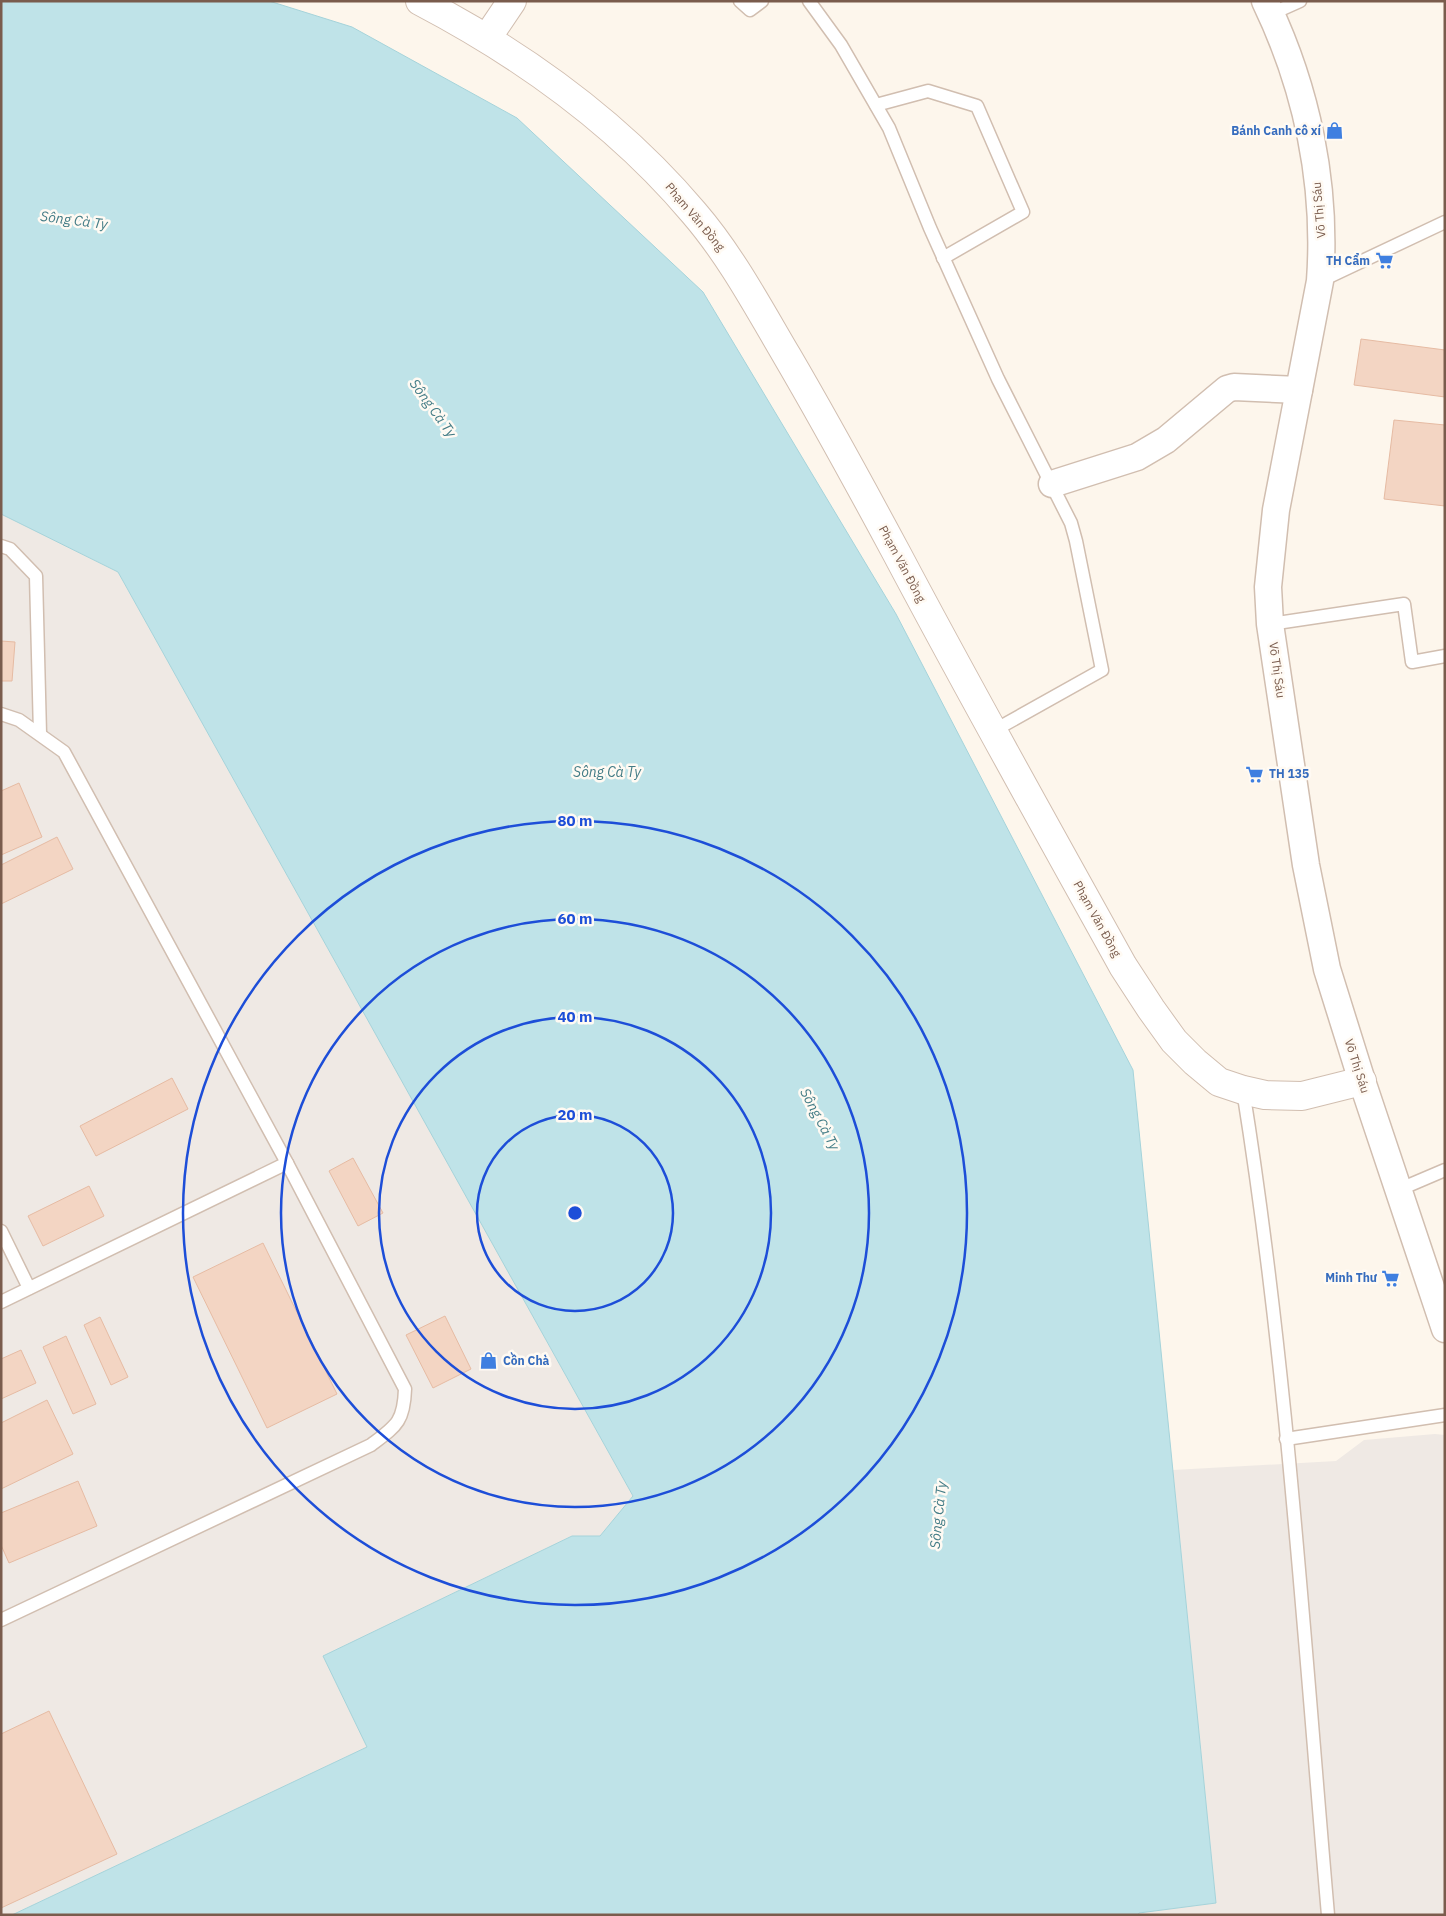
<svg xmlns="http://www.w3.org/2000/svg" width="1446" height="1916" font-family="'IBM Plex Sans',sans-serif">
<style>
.industrial{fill:#efe9e4}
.water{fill:#bfe3e8;stroke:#a5d3da}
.building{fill:#f3d5c3;stroke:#e6bba3}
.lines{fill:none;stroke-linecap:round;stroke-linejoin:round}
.service-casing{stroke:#d1beb0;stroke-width:15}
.minor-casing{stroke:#d1beb0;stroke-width:29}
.tertiary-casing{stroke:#d1beb0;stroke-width:30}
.service{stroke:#fff;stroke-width:12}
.minor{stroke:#fff;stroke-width:26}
.tertiary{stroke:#fff;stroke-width:28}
.ring{fill:none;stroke:#1d4ed8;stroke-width:2.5}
.labels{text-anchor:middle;stroke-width:5;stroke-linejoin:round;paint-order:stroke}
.shop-label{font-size:12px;font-weight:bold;fill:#366cbe;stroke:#fffaf3;text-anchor:end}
.street-label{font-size:12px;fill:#7a5c4d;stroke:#fffaf3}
.water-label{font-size:14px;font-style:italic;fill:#437c86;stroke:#fffaf3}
.centre{fill:#1d4ed8;stroke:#fffaf3;stroke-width:2.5}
.ring-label{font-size:15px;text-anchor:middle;font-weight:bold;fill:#1d4ed8;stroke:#fffaf3;stroke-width:5;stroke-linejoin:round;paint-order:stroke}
</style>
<rect width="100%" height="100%" fill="#fdf6ec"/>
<g class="industrial">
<polygon points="1,514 118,572 633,1496 600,1536 572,1536 324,1656 367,1747 12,1915 1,1915"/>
<polygon points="1435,1434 1445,1435 1445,1915 1138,1915 1138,1913 1216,1903 1173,1470 1336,1461 1364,1440"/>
</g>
<polygon class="water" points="1,1 269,1 352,27 517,118 703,292 896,614 1133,1070 1216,1903 1139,1913 1138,1915 12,1915 367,1747 323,1656 572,1536 600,1536 633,1496 118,572 1,514"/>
<g class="building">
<polygon points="1361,339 1445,350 1445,397 1354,385"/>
<polygon points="1394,420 1445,425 1445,506 1384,499"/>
<polygon points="1,641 15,642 12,681 1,681"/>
<polygon points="19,783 42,837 1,855 1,791"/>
<polygon points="57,837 73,869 1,904 1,865"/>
<polygon points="172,1078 188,1109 96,1156 80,1126"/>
<polygon points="353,1158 383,1213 358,1226 329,1171"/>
<polygon points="89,1186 104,1216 43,1246 28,1216"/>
<polygon points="263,1243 337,1394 267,1428 193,1277"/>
<polygon points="445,1316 471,1369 433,1388 406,1335"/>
<polygon points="100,1317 128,1377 111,1385 84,1325"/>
<polygon points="66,1336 96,1404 73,1414 43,1347"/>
<polygon points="21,1350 36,1383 1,1399 1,1359"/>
<polygon points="47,1400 73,1454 1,1489 1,1423"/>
<polygon points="78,1481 97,1526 9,1563 1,1545 1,1513"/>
<polygon points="49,1711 117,1854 1,1908 1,1734"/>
</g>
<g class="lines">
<defs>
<g id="service">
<polyline points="740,1 750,10 762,1"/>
<polyline points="809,1 841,45 889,128 930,228 998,379 1071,523 1076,541 1102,670 993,731"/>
<polyline points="1271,14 1300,1"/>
<polyline points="876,105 928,91 977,106 1023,212 943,258"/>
<polyline points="1320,281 1445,222"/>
<polyline points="1,546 10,549 36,576 40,734"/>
<polyline points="1270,624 1404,604 1412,662 1445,656"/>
<path d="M1 714 19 720 64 752 287 1163 405 1389C404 1422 396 1426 371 1445L1 1620"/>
<path d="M1243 1090C1287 1363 1304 1640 1328 1915"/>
<polyline points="1398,1190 1445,1170"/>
<polyline points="1,1231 29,1288"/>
<polyline points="1,1302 287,1163"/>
<polyline points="1286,1439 1445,1415"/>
</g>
<g id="minor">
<path d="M1265 1C1307 88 1327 184 1320 281L1276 510 1268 587 1270 624 1306 865 1327 969 1362 1081 1445 1329"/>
<polyline points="1052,484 1137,457 1166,440 1227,389 1234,387 1299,390"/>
</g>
<g id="tertiary">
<path d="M420 1C523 55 619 124 694 213 731 256 758 307 787 356 825 421 861 487 897 554 970 692 1047 829 1123 966L1151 1009 1174 1041 1195 1062 1219 1082 1243 1090 1265 1095 1302 1096 1362 1081"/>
<polyline points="487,38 512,1"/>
</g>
</defs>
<use href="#service" class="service-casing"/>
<use href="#minor" class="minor-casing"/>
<use href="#tertiary" class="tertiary-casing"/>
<use href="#service" class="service"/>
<use href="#minor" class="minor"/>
<use href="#tertiary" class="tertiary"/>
</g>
<g class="ring">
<circle cx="575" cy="1213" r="98"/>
<circle cx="575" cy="1213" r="196"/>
<circle cx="575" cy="1213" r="294"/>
<circle cx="575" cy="1213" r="392"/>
</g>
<defs>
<symbol id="shop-bare" viewBox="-9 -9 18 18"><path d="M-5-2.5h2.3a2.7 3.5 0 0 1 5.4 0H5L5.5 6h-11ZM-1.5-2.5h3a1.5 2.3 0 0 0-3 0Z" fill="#3f7fe0" stroke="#fffaf3" stroke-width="2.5" paint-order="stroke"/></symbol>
<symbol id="supermarket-bare" viewBox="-9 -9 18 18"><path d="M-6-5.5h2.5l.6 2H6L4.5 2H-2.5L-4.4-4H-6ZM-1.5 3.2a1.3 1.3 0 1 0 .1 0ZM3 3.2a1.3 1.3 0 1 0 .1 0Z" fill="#3f7fe0" stroke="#fffaf3" stroke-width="2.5" paint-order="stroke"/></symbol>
</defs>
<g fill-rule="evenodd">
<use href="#shop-bare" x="1322" y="118" width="25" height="25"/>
<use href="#supermarket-bare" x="1372" y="248" width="25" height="25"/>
<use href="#supermarket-bare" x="1242" y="762" width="25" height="25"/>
<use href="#supermarket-bare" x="1378" y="1266" width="25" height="25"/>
<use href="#shop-bare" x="476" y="1348" width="25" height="25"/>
</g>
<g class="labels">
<g class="shop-label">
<text x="1321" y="135">Bánh Canh cô xí</text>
<text x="1370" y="265">TH Cẩm</text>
<text x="1269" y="778" text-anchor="start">TH 135</text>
<text x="1377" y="1282">Minh Thư</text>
<text x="503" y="1365" text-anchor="start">Cồn Chà</text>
</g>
<g class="street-label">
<text transform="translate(1319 210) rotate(-95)" y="4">Võ Thị Sáu</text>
<text transform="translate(695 217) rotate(50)" y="4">Phạm Văn Đồng</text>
<text transform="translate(902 564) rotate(62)" y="4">Phạm Văn Đồng</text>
<text transform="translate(1277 670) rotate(82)" y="4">Võ Thị Sáu</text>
<text transform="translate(1097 919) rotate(61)" y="4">Phạm Văn Đồng</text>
<text transform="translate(1357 1066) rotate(72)" y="4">Võ Thị Sáu</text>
</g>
<g class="water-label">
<text transform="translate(74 220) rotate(7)" y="5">Sông Cà Ty</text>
<text transform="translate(433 408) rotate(54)" y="5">Sông Cà Ty</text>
<text x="607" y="777">Sông Cà Ty</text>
<text transform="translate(820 1119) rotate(62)" y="5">Sông Cà Ty</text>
<text transform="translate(938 1515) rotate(-84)" y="5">Sông Cà Ty</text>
</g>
</g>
<circle cx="575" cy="1213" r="8" class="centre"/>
<g class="ring-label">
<text x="575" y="826">80 m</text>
<text x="575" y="924">60 m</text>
<text x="575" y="1022">40 m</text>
<text x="575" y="1120">20 m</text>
</g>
<rect width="1446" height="1916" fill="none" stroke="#7a5c4d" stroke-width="5"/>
</svg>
